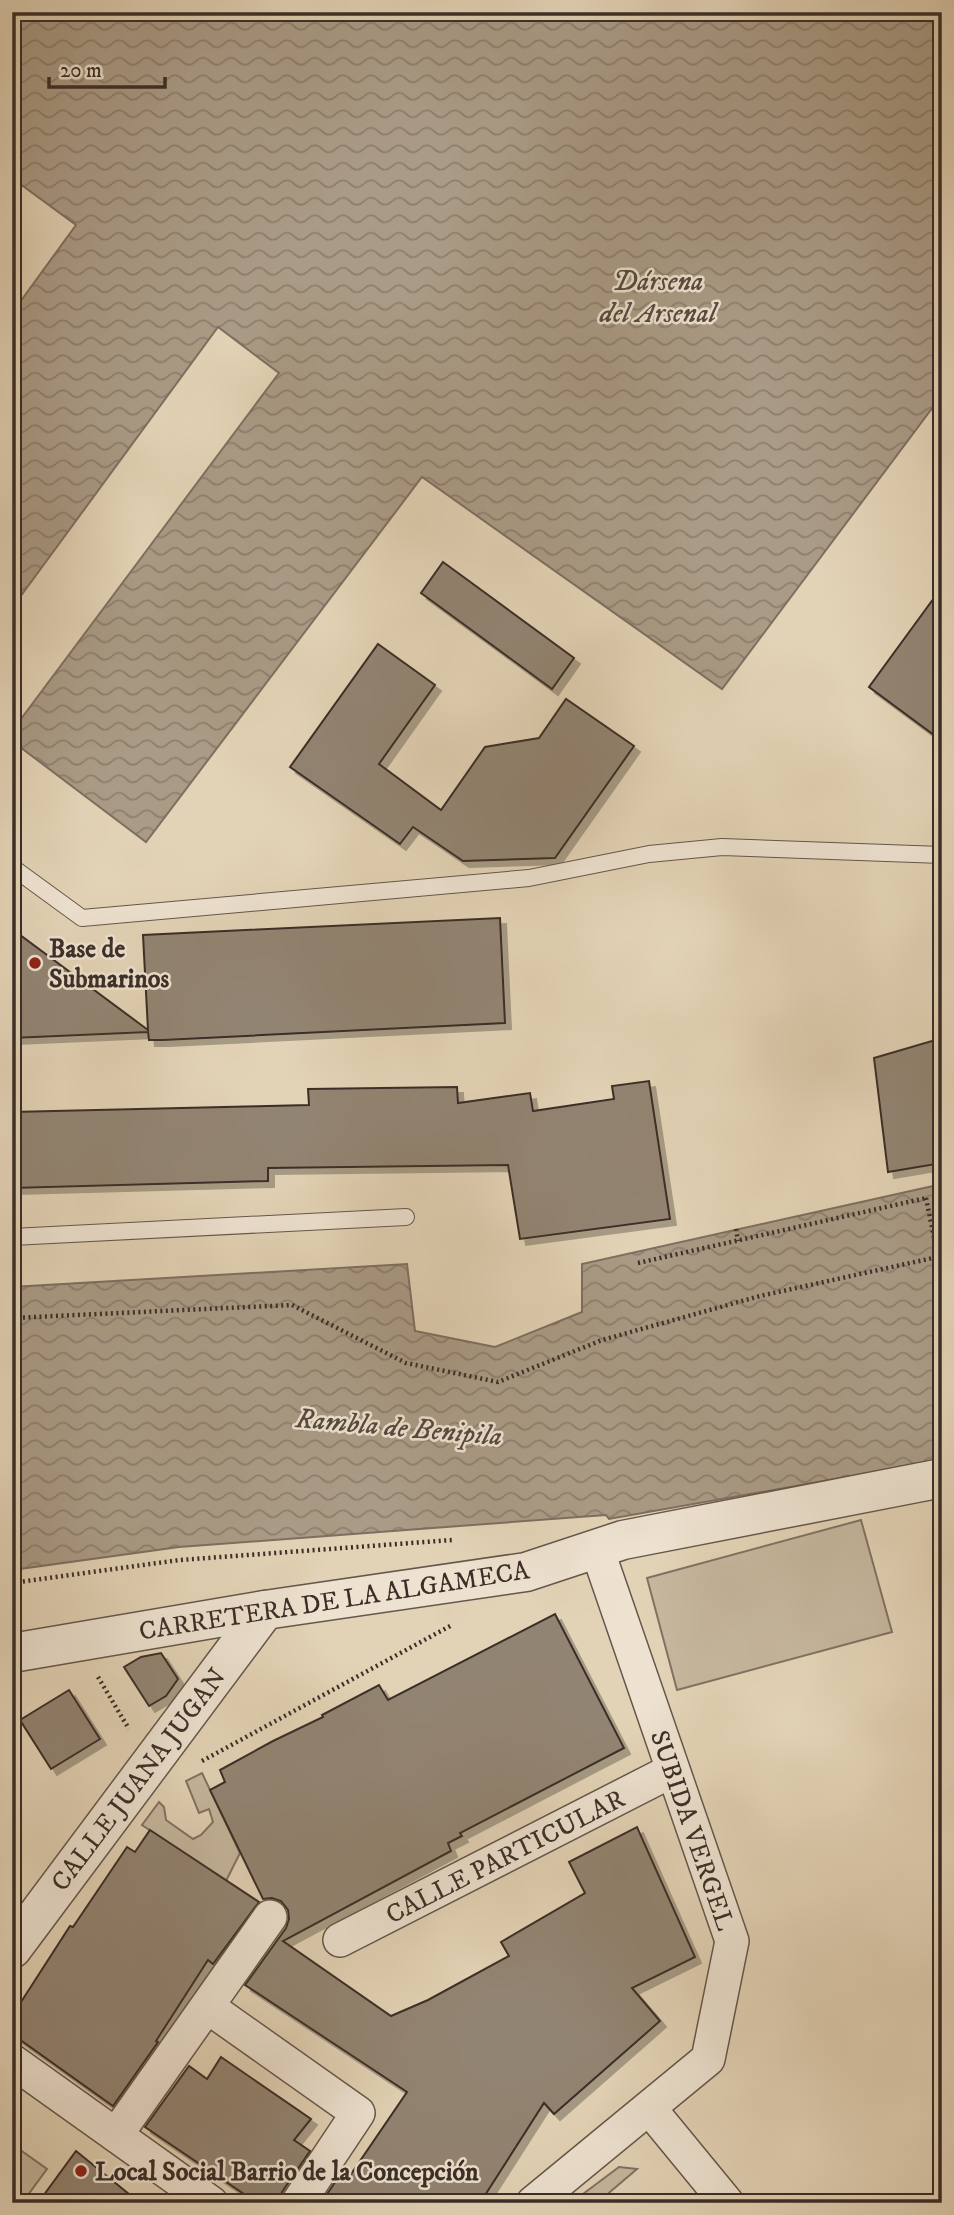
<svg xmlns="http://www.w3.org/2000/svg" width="954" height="2215" font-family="'IM FELL DW Pica',serif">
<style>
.green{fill:#c6b79e;stroke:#807263;stroke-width:2}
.water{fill:url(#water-waves);stroke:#7e6f60;stroke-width:2}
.building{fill:#928472;stroke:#3b2e28;stroke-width:2;filter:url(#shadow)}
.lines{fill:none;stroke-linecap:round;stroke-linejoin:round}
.service-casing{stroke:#65574c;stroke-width:18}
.minor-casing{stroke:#65574c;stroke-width:36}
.tertiary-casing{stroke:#65574c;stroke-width:41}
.path{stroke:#3b2e28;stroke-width:4.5;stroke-dasharray:2 3.5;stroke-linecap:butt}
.service{stroke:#ede2d0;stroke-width:16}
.minor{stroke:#ede2d0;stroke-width:33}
.tertiary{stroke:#ede2d0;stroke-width:38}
.path-bridge{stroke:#3b2e28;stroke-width:4.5;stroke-dasharray:2 3.5;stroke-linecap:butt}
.poi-dot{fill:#8f2418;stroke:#ede2d0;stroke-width:2.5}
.labels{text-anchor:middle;stroke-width:5;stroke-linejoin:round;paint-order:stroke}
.poi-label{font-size:26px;font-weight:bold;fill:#3b2e28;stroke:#ede2d0;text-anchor:start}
.street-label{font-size:26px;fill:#3b2e28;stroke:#ede2d0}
.water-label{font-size:28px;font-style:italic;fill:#574940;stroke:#ede2d0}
</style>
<defs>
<pattern id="water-waves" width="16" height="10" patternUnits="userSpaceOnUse" patternTransform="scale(1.75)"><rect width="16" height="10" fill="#aa9b86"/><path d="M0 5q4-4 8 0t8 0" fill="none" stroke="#8c7f6e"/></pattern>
<filter id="shadow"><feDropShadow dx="6" dy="6" stdDeviation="0" flood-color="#0004"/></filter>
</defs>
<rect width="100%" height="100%" fill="#e3d3b6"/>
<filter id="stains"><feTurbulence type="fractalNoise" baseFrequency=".00286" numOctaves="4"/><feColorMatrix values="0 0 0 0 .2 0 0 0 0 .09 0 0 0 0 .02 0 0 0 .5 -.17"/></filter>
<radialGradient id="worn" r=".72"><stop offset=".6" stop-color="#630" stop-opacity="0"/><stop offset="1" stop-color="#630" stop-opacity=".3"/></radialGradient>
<g class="green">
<polygon points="861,1520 892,1632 677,1690 647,1578"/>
<polygon points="202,1773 240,1853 226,1881 142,1825 159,1802 164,1807 166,1820 193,1839 201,1835 213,1822 209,1809 199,1813 186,1781"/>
<polygon points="12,2144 47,2169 22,2203 12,2203"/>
<polygon points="619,2167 637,2169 597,2203 571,2203"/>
</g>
<g class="water">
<polygon points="12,12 942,12 942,395 722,689 422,477 146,842 12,741 12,731 279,373 218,327 12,608 12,313 76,225 12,178"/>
<polygon points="942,1184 942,1460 609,1519 606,1515 179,1547 12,1570 12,1287 407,1264 415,1331 495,1347 582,1312 582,1264"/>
</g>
<g class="building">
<polygon points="443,562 574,658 552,689 421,593"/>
<polygon points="942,587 942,741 869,687"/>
<polygon points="378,644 435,685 379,764 441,810 485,747 539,738 566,699 634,746 555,858 463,861 413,827 400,844 290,767"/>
<polygon points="500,918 505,1023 163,1040 149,1040 148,1032 12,1038 12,929 148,1030 143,935"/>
<polygon points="942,1038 942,1163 888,1172 874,1058"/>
<polygon points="649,1081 670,1219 520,1239 508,1165 268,1168 268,1181 12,1188 12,1112 309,1105 308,1089 457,1087 458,1103 530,1093 533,1111 614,1099 612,1086"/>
<polygon points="555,1614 624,1748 460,1833 462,1836 448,1843 451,1851 283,1941 391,2016 428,2000 509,1956 501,1942 585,1893 569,1862 637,1827 695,1957 632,1988 660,2021 554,2114 544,2103 480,2203 321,2203 342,2172 349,2177 407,2092 245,1985 286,1928 289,1919 288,1910 281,1901 272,1898 263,1899 210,1790 225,1782 220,1770 273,1741 323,1717 322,1715 379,1685 388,1700"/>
<polygon points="161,1653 178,1679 166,1696 149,1706 124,1667 141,1657"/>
<polygon points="69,1690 100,1739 51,1769 20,1720"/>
<polygon points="150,1830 259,1902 213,1964 208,1960 156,2041 158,2042 113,2106 12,2034 12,2016 70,1926 73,1927 127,1847 135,1852"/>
<polygon points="221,2057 311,2119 294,2140 310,2151 282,2192 279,2203 257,2203 145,2127 189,2066 207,2079"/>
<polygon points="76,2151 140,2203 38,2203"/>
</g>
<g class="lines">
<defs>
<g id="service">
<polyline points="12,867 82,918 529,878 649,854 722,847 942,855"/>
<polyline points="12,1237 406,1217"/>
</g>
<g id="minor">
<polyline points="340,1940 671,1771"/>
<polyline points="208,2007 358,2113 298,2203"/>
<polyline points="12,2061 211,2203"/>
<polyline points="649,2108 727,2203"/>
<polyline points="116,2135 270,1917"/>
<polyline points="533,2203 708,2059 732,1941 597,1549"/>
</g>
<g id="tertiary">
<polyline points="12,1653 265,1610 526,1572 623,1540 942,1478"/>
<polyline points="12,1949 265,1610"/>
</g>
</defs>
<use href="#service" class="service-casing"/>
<use href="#minor" class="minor-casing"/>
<use href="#tertiary" class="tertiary-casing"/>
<g class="path">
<polyline points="736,1229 738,1241"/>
<polyline points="638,1263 926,1198"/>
<polyline points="12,1318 292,1305 406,1363 498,1382 602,1340 760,1296 942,1256"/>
<polyline points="12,1583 180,1560 452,1540"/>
<polyline points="98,1677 129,1729"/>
<polyline points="202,1761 452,1625"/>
</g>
<use href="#service" class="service"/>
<use href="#minor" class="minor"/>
<use href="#tertiary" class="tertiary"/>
<polyline class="path-bridge" points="926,1198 942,1277"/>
</g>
<g class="poi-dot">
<circle cx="35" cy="963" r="7"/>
<circle cx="81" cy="2171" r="7"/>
</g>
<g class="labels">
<g class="poi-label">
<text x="49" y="957">Base de<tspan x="49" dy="30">Submarinos</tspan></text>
<text x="95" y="2180">Local Social Barrio de la Concepción</text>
</g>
<g class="street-label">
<text transform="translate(334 1600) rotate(-9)" y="9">CARRETERA DE LA ALGAMECA</text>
<text transform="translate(138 1779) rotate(-53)" y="9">CALLE JUANA JUGAN</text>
<text transform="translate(693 1830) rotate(71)" y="9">SUBIDA VERGEL</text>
<text transform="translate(505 1856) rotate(-27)" y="9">CALLE PARTICULAR</text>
</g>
<g class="water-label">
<text x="658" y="290">Dársena<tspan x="658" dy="32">del Arsenal</tspan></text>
<text transform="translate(399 1426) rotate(5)" y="10">Rambla de Benipila</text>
</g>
</g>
<rect width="954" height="2215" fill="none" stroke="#e3d3b6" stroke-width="42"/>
<rect x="14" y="14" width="926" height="2187" fill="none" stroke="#3b2e28" stroke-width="3.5"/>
<rect x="21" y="21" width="912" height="2173" fill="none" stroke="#3b2e28" stroke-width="2"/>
<path d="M49 77v10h116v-10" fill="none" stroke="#3b2e28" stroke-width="3.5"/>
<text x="60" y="77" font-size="21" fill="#3b2e28" stroke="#ede2d0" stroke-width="5" paint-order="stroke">20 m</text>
<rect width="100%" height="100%" filter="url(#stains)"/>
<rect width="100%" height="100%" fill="url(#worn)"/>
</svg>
